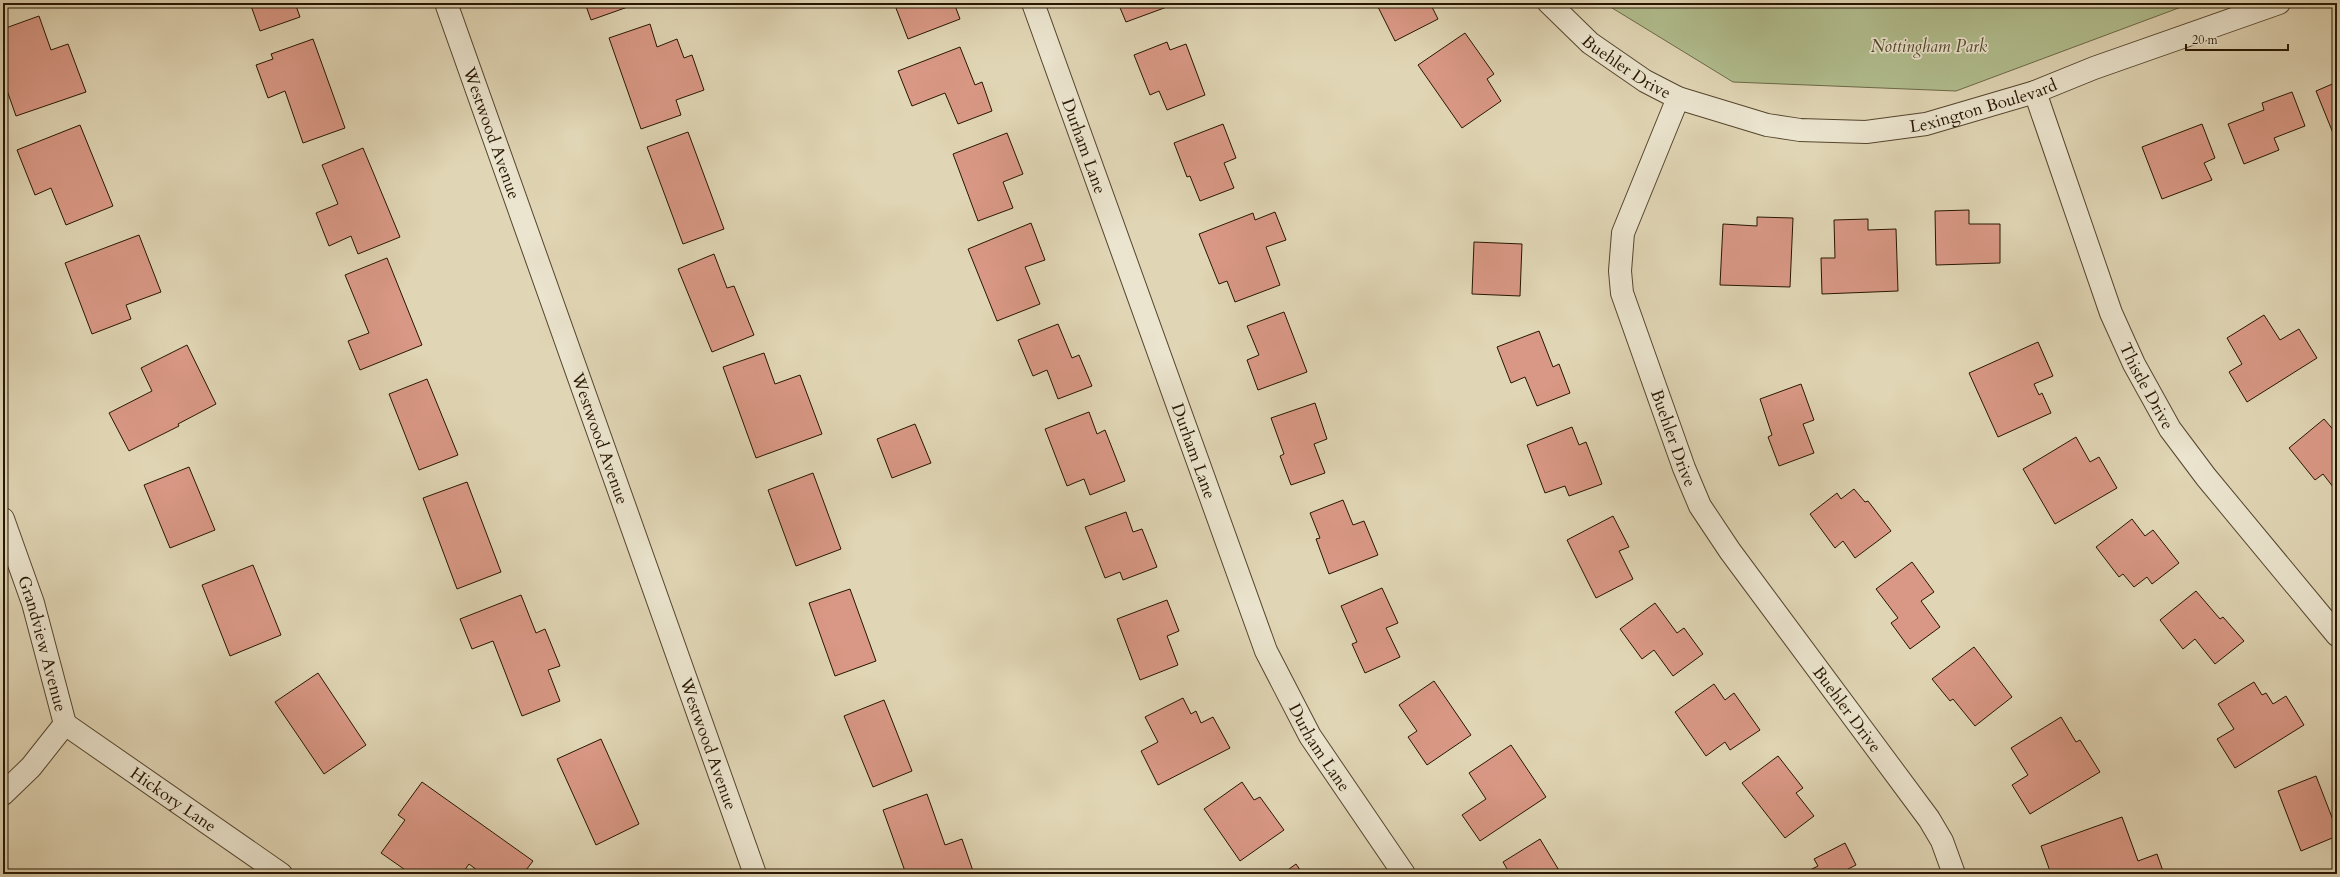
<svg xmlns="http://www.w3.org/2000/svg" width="2340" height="877" font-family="Cardo,serif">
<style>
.green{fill:#b1bd8e;stroke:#6c6a48}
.building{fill:#d99885;stroke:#271601}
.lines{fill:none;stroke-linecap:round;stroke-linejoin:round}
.street-casing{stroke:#55462e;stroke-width:24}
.street{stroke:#ebe4ce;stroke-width:22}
.labels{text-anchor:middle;stroke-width:3.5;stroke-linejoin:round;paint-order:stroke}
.park-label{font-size:17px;font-style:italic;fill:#50482b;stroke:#ebe4ce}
.street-label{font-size:17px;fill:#271601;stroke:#ebe4ce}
</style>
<rect width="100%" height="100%" fill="#e0d5b4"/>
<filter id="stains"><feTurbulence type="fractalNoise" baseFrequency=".005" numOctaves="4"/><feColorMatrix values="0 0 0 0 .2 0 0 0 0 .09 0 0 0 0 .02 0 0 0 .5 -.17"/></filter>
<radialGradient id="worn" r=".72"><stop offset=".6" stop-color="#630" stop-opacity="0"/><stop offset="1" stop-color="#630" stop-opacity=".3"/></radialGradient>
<polygon class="green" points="1604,3 2192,3 1956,91 1733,82"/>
<g class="building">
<polygon points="250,3 295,3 300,17 260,31"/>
<polygon points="585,3 639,3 591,20"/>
<polygon points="894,3 954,3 960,19 908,39"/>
<polygon points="1118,3 1175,3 1175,4 1126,22"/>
<polygon points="1376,3 1430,3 1438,19 1395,41"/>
<polygon points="39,16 51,50 68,44 86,92 16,116 3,79 3,29"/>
<polygon points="650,24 657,47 677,39 684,58 692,55 704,90 676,100 681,115 641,129 609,38"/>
<polygon points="1465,33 1494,74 1487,79 1501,101 1462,128 1418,65"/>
<polygon points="313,39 345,128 303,143 285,91 268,98 256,65 273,59 271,54"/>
<polygon points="1167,42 1170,50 1186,44 1205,95 1167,110 1159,91 1150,95 1134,55"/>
<polygon points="960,47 975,85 982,82 992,111 958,124 945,93 912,106 898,71"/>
<polygon points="2337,82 2337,132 2333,133 2316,91"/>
<polygon points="2292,92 2305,126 2274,138 2279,150 2244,164 2228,124 2264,110 2262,103"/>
<polygon points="1223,124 1236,158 1224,163 1234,188 1200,201 1190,176 1187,177 1174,143"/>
<polygon points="2202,124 2215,158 2204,163 2212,180 2162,199 2142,147"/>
<polygon points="80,125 113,206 66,225 51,188 35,195 17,150"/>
<polygon points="688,132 724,229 683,244 647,147"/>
<polygon points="1007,133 1023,174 1003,182 1013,208 978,221 953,154"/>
<polygon points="363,148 400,237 358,254 351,236 329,246 316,213 338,204 322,165"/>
<polygon points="1969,210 1969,224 2000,224 2000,263 1936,265 1935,211"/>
<polygon points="1275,212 1286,240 1266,247 1280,285 1235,302 1227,281 1219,284 1199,234 1253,213 1255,220"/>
<polygon points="1757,217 1793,218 1790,287 1720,285 1723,224 1757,226"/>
<polygon points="1868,219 1868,230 1896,229 1898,291 1822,294 1821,258 1835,258 1834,220"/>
<polygon points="1031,223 1045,260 1025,267 1040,304 997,321 968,249"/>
<polygon points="139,235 161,292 126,305 131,319 92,334 65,263"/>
<polygon points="1474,242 1522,244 1520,296 1472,294"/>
<polygon points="714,254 727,288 734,286 754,335 712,352 678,269"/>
<polygon points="387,258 422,345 360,370 348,341 369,333 345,275"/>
<polygon points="1284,312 1307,372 1258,390 1247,360 1259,355 1247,326"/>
<polygon points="2264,315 2280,340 2299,329 2317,358 2247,402 2229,372 2242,364 2227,338"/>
<polygon points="1058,324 1072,358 1079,355 1092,386 1058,399 1047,370 1033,376 1018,340"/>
<polygon points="1539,331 1553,367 1559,364 1570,393 1537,406 1525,377 1511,383 1497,347"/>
<polygon points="2038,342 2053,376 2034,384 2039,395 2042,393 2051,413 1998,437 1969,373"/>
<polygon points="187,345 216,404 178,424 179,426 129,451 109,413 152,391 141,368"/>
<polygon points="764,353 775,384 800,375 822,434 756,458 723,367"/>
<polygon points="427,379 458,455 419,470 389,394"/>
<polygon points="1801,384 1814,420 1803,424 1814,453 1779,466 1768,437 1772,435 1760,399"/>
<polygon points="1315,403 1327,439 1314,444 1325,473 1291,485 1280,456 1284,454 1271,418"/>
<polygon points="1089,412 1097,434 1105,430 1125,481 1090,495 1084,479 1067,486 1045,429"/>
<polygon points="2324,419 2337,434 2337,492 2323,474 2315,480 2289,448"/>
<polygon points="915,424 931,463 892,478 877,439"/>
<polygon points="1572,427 1579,445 1586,442 1602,484 1569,496 1565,486 1545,493 1527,445"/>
<polygon points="2076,437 2090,462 2099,457 2117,488 2055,524 2023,469"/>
<polygon points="189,467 215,530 170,548 144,485"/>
<polygon points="813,473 841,549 796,566 768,490"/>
<polygon points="467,482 501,572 457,589 423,498"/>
<polygon points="1854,489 1865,502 1868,501 1891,531 1855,558 1843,541 1835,548 1810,514 1837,493 1841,499"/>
<polygon points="1343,500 1353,525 1364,521 1378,555 1329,574 1316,539 1320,538 1310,513"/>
<polygon points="1126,512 1133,532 1142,529 1157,567 1123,580 1120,572 1105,578 1085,527"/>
<polygon points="1613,516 1629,547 1619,551 1633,579 1596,598 1567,540"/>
<polygon points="2132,519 2145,536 2153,530 2179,563 2152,584 2147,577 2134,587 2123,574 2119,577 2096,547"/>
<polygon points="1912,562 1934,592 1921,601 1940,627 1910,649 1891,623 1898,618 1876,589"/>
<polygon points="253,565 281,635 230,656 202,585"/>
<polygon points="1382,588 1398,623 1386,628 1400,657 1365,673 1352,644 1357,642 1341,606"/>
<polygon points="850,589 876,661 835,676 809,603"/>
<polygon points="2196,591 2220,619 2223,617 2244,641 2215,664 2195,639 2183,649 2160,620"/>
<polygon points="521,595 536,633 545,629 560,666 548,670 560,701 522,716 493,641 472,649 460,619"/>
<polygon points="1167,600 1179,631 1167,636 1178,665 1140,680 1117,619"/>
<polygon points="1655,603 1677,633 1684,628 1703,654 1673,676 1654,650 1642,659 1620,629"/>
<polygon points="1974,647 2012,697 1975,726 1953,699 1950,701 1932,679"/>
<polygon points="318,673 366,745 324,774 275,702"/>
<polygon points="1434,681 1471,735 1427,765 1408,737 1417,731 1399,705"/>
<polygon points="2254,682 2262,695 2266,693 2273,704 2286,696 2304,725 2235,768 2217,739 2234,729 2218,704"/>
<polygon points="1714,684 1725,700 1734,693 1760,730 1730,750 1725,742 1706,756 1675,712"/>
<polygon points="1183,698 1191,714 1196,711 1201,723 1213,717 1230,748 1158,785 1141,751 1158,742 1145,717"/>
<polygon points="884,700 912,771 873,787 844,716"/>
<polygon points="2061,717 2076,742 2080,740 2100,772 2030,814 2012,785 2028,775 2011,748"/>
<polygon points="601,739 639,824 596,845 557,759"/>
<polygon points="1511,745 1546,797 1480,841 1462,815 1486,799 1469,773"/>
<polygon points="1778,756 1803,788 1796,793 1814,816 1785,838 1742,783"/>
<polygon points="2316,776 2333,820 2337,819 2337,836 2301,851 2278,791"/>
<polygon points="422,782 533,861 523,874 482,874 469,864 462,874 411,874 381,853 405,820 398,815"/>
<polygon points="1242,782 1254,800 1260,797 1284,830 1240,861 1204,809"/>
<polygon points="927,794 945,845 962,839 974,874 906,874 883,810"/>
<polygon points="2122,817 2138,861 2157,854 2164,874 2076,874 2074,870 2062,874 2051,874 2041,846"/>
<polygon points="1540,839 1560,872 1557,874 1510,874 1503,862"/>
<polygon points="1845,843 1856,865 1848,869 1851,874 1802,874 1818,866 1814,859"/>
<polygon points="1296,864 1303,874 1282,874"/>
</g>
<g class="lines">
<defs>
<g id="street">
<path id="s1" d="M446 3 755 874"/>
<path id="s2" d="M1033 3 1266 651 1310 736 1404 874"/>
<path id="s3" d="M1549 3 1590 43 1645 81 1678 98 1767 125 1800 130 1866 132 1926 124 2035 92 2094 68 2279 3"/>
<path id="s4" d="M2035 92 2111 313 2134 364 2170 429 2206 477 2337 635"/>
<path id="s5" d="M1678 98 1623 233 1620 271 1622 293 1684 468 1700 506 1730 551 1929 819 1942 841 1954 874"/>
<path id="s6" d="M3 519 33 603 65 724"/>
<path id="s7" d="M65 724 281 874"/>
<polyline points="3,794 31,767 65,724"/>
</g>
</defs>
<use href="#street" class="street-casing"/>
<use href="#street" class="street"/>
</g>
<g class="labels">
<g class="park-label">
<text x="1929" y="52">Nottingham Park</text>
</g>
<g class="street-label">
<text dy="6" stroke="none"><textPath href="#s3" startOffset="101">Buehler Drive</textPath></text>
<text dy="6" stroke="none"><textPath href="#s3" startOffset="474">Lexington Boulevard</textPath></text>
<text dy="6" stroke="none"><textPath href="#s1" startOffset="138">Westwood Avenue</textPath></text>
<text dy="6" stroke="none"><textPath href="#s2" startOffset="152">Durham Lane</textPath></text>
<text dy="6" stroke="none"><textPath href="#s4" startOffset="315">Thistle Drive</textPath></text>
<text dy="6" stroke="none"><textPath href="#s1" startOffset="462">Westwood Avenue</textPath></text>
<text dy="6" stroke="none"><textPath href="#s5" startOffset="360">Buehler Drive</textPath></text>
<text dy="6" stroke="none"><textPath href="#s2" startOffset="476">Durham Lane</textPath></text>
<text dy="6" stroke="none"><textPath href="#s6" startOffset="131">Grandview Avenue</textPath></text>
<text dy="6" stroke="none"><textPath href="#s5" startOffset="684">Buehler Drive</textPath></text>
<text dy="6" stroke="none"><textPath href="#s1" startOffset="786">Westwood Avenue</textPath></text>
<text dy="6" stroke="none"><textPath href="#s2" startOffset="799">Durham Lane</textPath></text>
<text dy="6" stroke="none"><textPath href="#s7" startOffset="132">Hickory Lane</textPath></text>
</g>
</g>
<rect width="2340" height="877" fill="none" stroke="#e0d5b4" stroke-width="16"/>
<rect x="4" y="4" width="2332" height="869" fill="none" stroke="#271601" stroke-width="2"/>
<rect x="8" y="8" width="2324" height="861" fill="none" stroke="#271601"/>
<path d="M2186 44v6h102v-6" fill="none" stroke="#271601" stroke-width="2"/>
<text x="2192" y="44" font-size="12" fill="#271601" stroke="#ebe4ce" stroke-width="3" paint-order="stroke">20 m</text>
<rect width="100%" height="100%" filter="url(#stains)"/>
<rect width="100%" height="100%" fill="url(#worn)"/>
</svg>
